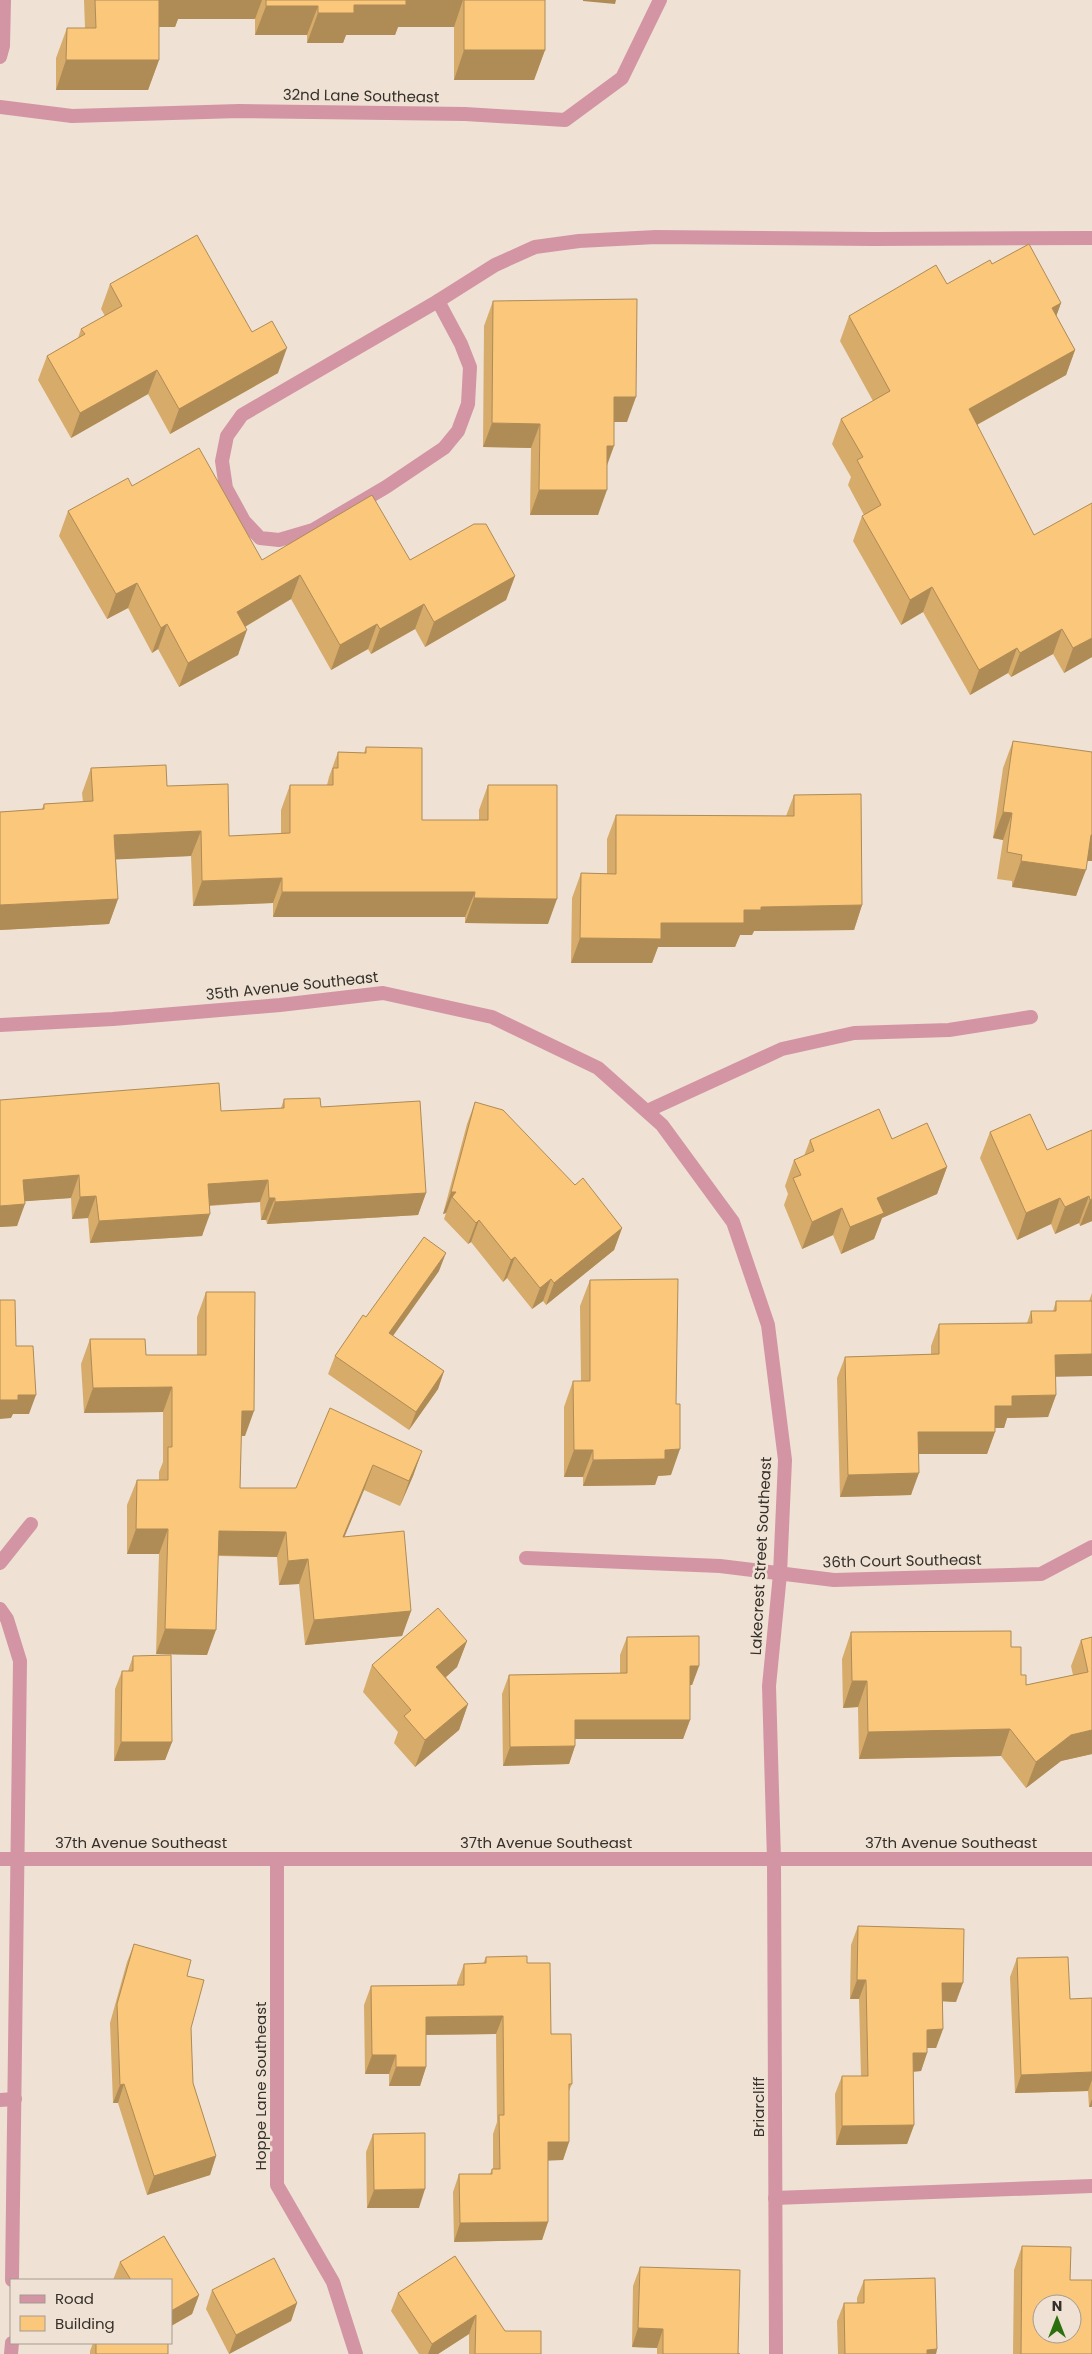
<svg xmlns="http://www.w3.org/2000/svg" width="1092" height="2354" font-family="Poppins,sans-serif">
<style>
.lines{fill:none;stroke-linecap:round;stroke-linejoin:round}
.service{stroke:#d395a4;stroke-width:14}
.minor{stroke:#d395a4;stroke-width:14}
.tertiary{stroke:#d395a4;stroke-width:14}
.wall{fill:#d7ab6a}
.shaded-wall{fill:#af8b56}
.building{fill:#fac77b;stroke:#af8b56;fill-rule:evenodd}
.labels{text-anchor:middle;stroke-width:5;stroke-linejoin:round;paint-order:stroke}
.street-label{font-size:15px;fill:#35302a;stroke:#efe2d4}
</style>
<rect width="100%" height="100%" fill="#efe2d4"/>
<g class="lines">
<g class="service">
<polygon points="438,301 461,344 470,367 468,404 458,431 444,448 386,487 313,530 279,540 260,538 244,521 226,488 222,461 227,436 242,415"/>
<polyline points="438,301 495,265 535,247 579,241 656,237 874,239 1092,238"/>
<polyline points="277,1859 277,2185 333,2282 356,2354"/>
<polyline points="775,2198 1092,2186"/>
</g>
<g class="minor">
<polyline points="0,57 3,46 4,0"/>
<polyline points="0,107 72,116 239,111 465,114 565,120 622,78 660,0"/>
<polyline points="0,1025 113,1019 280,1005 383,993 492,1017 598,1068 662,1125 733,1222 768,1325 785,1460 780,1574 769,1686 774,1860 776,2354"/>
<polyline points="647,1111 782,1049 854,1033 949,1030 1031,1017"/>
<polyline points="526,1558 720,1566 834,1580 1041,1574 1092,1547"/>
<polyline points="0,1563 31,1524"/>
<polyline points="0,1609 7,1619 20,1661 12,2280"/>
<polyline points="0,2100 15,2099"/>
<polyline points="11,2354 12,2343"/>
</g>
<polyline class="tertiary" points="0,1859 1092,1859"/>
</g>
<g class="wall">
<polygon points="84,0 545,0 545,50 534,80 454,80 454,27 398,27 395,35 346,35 343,43 307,43 307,35 255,35 255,19 178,19 175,27 159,27 159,60 148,90 56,90 56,58 67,28 85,28"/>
<polygon points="992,264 1061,303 1056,316 1075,350 1066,375 977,425 1092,657 1064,673 1053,654 1011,677 1008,673 970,695 923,612 901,625 853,541 862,516 864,515 848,485 851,477 832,444 841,419 873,401 840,341 849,316 947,284"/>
<polygon points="110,284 252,332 278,373 170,434 148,394 71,438 38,380 47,356 78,338 81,329 105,316 101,309"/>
<polygon points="493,301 627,422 614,422 598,515 530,515 531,448 483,447 484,326"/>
<polygon points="132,486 262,560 410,560 515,576 506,600 425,647 415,629 371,654 368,649 331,670 291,599 245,627 238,655 179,687 158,649 152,653 128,608 107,619 59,536 68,511"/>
<polygon points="1013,741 1087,861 1076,896 1012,887 1012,881 997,879 1003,840 993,838 1003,768"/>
<polygon points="366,747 422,820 479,820 479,810 488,785 548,924 465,923 465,917 273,917 273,903 193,906 191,856 116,859 118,899 109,924 0,930 0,812 42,809 44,804 83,802 82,793 91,768 167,786 229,836 281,834 281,810 290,785 327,785 329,777 338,752 364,753"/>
<polygon points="794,795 862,905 854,930 754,931 752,935 740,935 735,947 658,947 652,963 571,963 572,898 581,873 607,874 607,839 616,815 786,816"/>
<polygon points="284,1099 321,1107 426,1193 418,1215 267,1224 266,1220 261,1220 260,1202 210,1206 202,1236 90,1243 88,1218 72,1219 71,1198 24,1201 17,1226 0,1227 0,1100 221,1111 281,1108"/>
<polygon points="475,1102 575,1185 622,1228 614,1250 546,1305 543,1301 532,1309 507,1278 503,1282 471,1242 468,1244 444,1219 446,1213 443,1214 467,1124"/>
<polygon points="1092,1130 1092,1221 1080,1226 1079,1223 1055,1234 1051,1224 1017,1240 980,1158 990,1132 1047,1150"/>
<polygon points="892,1139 947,1167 937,1194 882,1218 874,1239 841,1254 833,1235 802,1249 784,1205 788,1194 785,1186 794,1160 804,1156 810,1140"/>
<polygon points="439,1271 393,1336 444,1371 438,1389 409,1430 328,1374 335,1356"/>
<polygon points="590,1280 671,1475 658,1476 655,1485 583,1486 583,1477 564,1477 564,1407 573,1381 581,1381 580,1306"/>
<polygon points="206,1292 245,1436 241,1436 240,1488 296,1488 422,1451 413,1476 400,1506 364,1490 344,1537 411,1611 402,1636 305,1645 299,1584 279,1585 277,1557 218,1556 207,1655 156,1654 159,1554 127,1554 127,1505 137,1480 159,1480 159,1472 163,1462 163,1412 84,1413 81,1364 90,1339 146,1355 197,1355 197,1317"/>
<polygon points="1092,1293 1092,1376 1055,1376 1056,1395 1048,1417 1007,1418 1004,1428 995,1428 995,1432 987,1454 918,1454 911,1495 840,1497 837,1378 845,1357 931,1354 931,1346 939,1324 1027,1323 1031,1311 1053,1311 1056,1301 1089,1301"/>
<polygon points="851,1632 1011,1647 1021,1675 1026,1685 1073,1675 1071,1666 1081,1640 1092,1637 1092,1754 1061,1761 1026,1788 1001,1756 859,1759 858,1707 843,1708 842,1659"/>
<polygon points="627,1637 699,1666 692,1685 690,1685 690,1720 683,1739 575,1739 575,1746 569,1764 503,1766 502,1694 509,1675 620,1673 620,1655"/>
<polygon points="467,1641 457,1667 446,1677 468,1704 459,1730 415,1767 394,1743 398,1732 363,1692 372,1665"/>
<polygon points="133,1656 172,1742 165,1760 114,1761 115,1689 122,1671 128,1671"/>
<polygon points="858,1926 956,2002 943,2001 943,2029 936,2048 927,2048 927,2053 921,2071 913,2072 914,2125 907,2144 836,2145 835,2094 842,2076 861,2076 859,1999 850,1999 851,1945"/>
<polygon points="134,1944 187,1976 191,2028 193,2083 216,2156 210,2175 147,2195 118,2103 113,2103 110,2023 127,1962"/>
<polygon points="486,1957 527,1963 551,2034 572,2084 569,2091 569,2142 563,2160 548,2160 548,2222 542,2240 454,2242 453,2192 459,2174 490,2174 492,2169 493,2169 493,2134 497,2122 496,2034 426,2035 426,2067 420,2086 389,2086 389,2074 365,2074 364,2005 371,1986 457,1985 457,1983 464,1964 483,1964"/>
<polygon points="1017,1958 1070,1999 1092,1998 1092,2107 1089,2107 1088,2091 1015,2093 1010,1977"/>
<polygon points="373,2134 419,2208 367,2208 366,2152"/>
<polygon points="164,2236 199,2295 192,2314 171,2326 171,2280 113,2280 120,2262"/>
<polygon points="1022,2246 1070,2280 1092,2354 1013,2354 1014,2270"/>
<polygon points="455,2256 505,2331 541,2354 469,2354 469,2334 438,2354 419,2354 391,2311 398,2293"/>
<polygon points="640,2267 738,2354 740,2354 657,2354 657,2348 632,2347 633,2286"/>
<polygon points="864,2280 937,2349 936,2354 838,2354 837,2321 844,2303 857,2303 857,2298"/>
<polygon points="212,2290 297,2303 291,2321 229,2354 206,2309"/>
<polygon points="93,2343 168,2343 168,2354 90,2354 90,2351"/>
</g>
<g class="shaded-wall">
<polygon points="158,0 262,0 255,19 178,19 175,27 148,27"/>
<polygon points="405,0 463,0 454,27 398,27 395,35 346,35 343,43 307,43 318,13 354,5"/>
<polygon points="583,0 616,0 615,4 583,1"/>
<polygon points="266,6 318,6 307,35 255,35"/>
<polygon points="464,50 545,50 534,80 454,80"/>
<polygon points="66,60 159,60 148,90 56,90"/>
<polygon points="1061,303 1052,328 1052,308"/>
<polygon points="287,348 278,373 170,434 179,409"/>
<polygon points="1075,350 1066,375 960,434 969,409"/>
<polygon points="157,370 148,394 71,438 80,413"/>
<polygon points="614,397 636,397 627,422 605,422"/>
<polygon points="492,423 540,424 531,448 483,447"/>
<polygon points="607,446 614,446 605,471"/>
<polygon points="539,490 607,490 598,515 530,515"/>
<polygon points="300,575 291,599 228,637 237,612"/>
<polygon points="515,576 506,600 425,647 434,622"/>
<polygon points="137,583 128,608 107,619 116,594"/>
<polygon points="932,587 923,612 901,625 910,600"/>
<polygon points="424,604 415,629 371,654 380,629"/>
<polygon points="167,624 158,649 152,653 161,628"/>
<polygon points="377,624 368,649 331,670 340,645"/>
<polygon points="1062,629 1053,654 1011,677 1020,653"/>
<polygon points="247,630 238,655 179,687 188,663"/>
<polygon points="1092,638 1092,657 1064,673 1073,648"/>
<polygon points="1017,648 1008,673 970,695 979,670"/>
<polygon points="1003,812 1012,813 1003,840 993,838"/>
<polygon points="201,831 191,856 105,860 114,835"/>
<polygon points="1091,835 1092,835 1092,861 1081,861"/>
<polygon points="1021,861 1086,870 1076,896 1012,887"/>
<polygon points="282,878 273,903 193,906 202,881"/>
<polygon points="282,892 475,892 465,917 273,917"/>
<polygon points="474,898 557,899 548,924 465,923"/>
<polygon points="118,899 109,924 0,930 0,905"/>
<polygon points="862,905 854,930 754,931 752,935 740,935 735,947 658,947 652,963 571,963 580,938 661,923 744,910 761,907"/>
<polygon points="947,1167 937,1194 882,1218 874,1239 841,1254 850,1227 877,1198"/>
<polygon points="79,1175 71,1198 15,1202 23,1180"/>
<polygon points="268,1180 260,1202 200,1206 208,1184"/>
<polygon points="451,1192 456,1192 452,1197 446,1213 443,1214"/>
<polygon points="426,1193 418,1215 267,1224 275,1202"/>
<polygon points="96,1196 88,1218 72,1219 80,1197"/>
<polygon points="1089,1196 1079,1223 1055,1234 1065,1207"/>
<polygon points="269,1198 275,1198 266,1220 261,1220"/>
<polygon points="1060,1198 1051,1224 1017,1240 1026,1213"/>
<polygon points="1092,1199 1092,1221 1080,1226 1090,1200"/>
<polygon points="25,1204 17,1226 0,1227 0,1206"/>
<polygon points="842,1208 833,1235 802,1249 812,1222"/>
<polygon points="210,1214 202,1236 90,1243 99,1221"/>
<polygon points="479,1220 471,1242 468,1244 476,1223"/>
<polygon points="622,1228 614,1250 546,1305 554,1283"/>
<polygon points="446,1253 439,1271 382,1351 389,1333"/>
<polygon points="515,1257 507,1278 503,1282 511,1260"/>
<polygon points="551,1279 543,1301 532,1309 540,1288"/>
<polygon points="1092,1354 1092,1376 1047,1377 1055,1355"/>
<polygon points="444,1371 438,1389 409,1430 416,1412"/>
<polygon points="172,1387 163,1412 84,1413 93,1388"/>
<polygon points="18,1395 36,1395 29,1414 13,1414 11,1418 0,1419 0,1400"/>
<polygon points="1056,1395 1048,1417 1007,1418 1004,1428 987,1428 995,1406 1012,1396"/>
<polygon points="242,1411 254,1411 245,1436 233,1436"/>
<polygon points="918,1432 995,1432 987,1454 910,1454"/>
<polygon points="680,1449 671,1475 658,1476 655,1485 583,1486 593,1460 665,1450"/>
<polygon points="574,1450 593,1450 583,1477 564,1477"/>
<polygon points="422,1451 413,1476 400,1506 409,1481"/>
<polygon points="373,1465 364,1490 334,1562 343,1537"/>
<polygon points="919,1473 911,1495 840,1497 848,1475"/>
<polygon points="136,1529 168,1529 159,1554 127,1554"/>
<polygon points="219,1531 286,1532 277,1557 210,1555"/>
<polygon points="308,1559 299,1584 279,1585 288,1561"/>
<polygon points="411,1611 402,1636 305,1645 314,1620"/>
<polygon points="165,1629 216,1630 207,1655 156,1654"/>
<polygon points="467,1641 457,1667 427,1694 436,1667"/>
<polygon points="690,1666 699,1666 692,1685 683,1685"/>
<polygon points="852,1681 867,1681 858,1707 843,1708"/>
<polygon points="468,1704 459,1730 415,1767 425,1740"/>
<polygon points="575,1720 690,1720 683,1739 568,1739"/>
<polygon points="1010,1729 1001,1756 859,1759 868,1732"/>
<polygon points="1092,1730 1092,1754 1061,1761 1026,1788 1036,1762 1071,1735"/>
<polygon points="121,1742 172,1742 165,1760 114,1761"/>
<polygon points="575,1746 569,1764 503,1766 510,1747"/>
<polygon points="857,1980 866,1980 859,1999 850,1999"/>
<polygon points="942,1983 963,1983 956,2002 936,2001"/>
<polygon points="503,2016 496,2034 419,2035 426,2017"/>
<polygon points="943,2029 936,2048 920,2048 927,2030"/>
<polygon points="913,2053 927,2053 921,2071 906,2072"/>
<polygon points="372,2055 396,2055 389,2074 365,2074"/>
<polygon points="396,2067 426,2067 420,2086 389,2086"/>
<polygon points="1092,2072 1092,2080 1088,2091 1015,2093 1021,2075"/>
<polygon points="124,2084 118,2103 113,2103 120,2085"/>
<polygon points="1092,2099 1092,2107 1089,2107"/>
<polygon points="914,2125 907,2144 836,2145 842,2126"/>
<polygon points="548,2142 569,2142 563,2160 541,2161"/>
<polygon points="216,2156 210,2175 147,2195 154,2176"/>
<polygon points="425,2189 419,2208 367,2208 374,2190"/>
<polygon points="548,2222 542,2240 454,2242 460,2223"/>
<polygon points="199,2295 192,2314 171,2326 171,2311"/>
<polygon points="297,2303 291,2321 229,2354 236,2335"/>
<polygon points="476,2315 469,2334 438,2354 428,2354 432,2344"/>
<polygon points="638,2328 663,2329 657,2348 632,2347"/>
<polygon points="937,2349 936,2354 925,2354 927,2350"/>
</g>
<g class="building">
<polygon points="95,0 159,0 159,60 66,60 67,28 96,28"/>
<polygon points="266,0 406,0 406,5 354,5 354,13 318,13 318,6 266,6"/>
<rect x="464" y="0" width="81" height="50"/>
<polygon points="197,235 252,332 272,321 287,348 179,409 157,370 80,413 47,356 85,334 81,329 122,306 110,284"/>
<polygon points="1029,244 1061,303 1052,308 1075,350 969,409 1034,535 1092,503 1092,638 1073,648 1062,629 1020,653 1017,648 979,670 932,587 910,600 862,516 881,505 857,460 863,457 841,419 890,391 849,316 936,265 947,284 990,260 992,264"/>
<polygon points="637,299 636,397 614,397 614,446 607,446 607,490 539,490 540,424 492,423 493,301"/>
<polygon points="199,448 262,560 372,495 410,560 474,524 486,524 515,576 434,622 424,604 380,629 377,624 340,645 300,575 237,612 247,630 188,663 167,624 161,628 137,583 116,594 68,511 128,478 132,486"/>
<polygon points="1013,741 1092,752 1092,835 1091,835 1086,870 1021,861 1022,855 1007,852 1012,813 1003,812"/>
<polygon points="366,747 422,748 422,820 488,820 488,785 557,785 557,899 474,898 475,892 282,892 282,878 202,881 201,831 114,835 118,899 0,905 0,812 44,809 44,804 93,801 91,768 166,765 167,786 228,784 229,836 290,833 290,785 333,785 333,768 338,768 338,752 366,753"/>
<polygon points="861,794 862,905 761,907 761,910 744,910 744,923 661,923 661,939 580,938 581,873 616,874 616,815 794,816 794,795"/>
<polygon points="219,1083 221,1111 284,1108 284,1099 320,1098 321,1107 420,1101 426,1193 275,1202 275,1198 269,1198 268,1180 208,1184 210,1214 99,1221 96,1196 80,1197 79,1175 23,1180 25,1204 0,1206 0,1100"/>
<polygon points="475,1102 503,1110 575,1185 583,1178 622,1228 554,1283 551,1279 540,1288 515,1257 511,1260 479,1220 476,1223 452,1197 456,1192 451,1192"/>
<polygon points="879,1109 892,1139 927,1123 947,1167 877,1198 884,1213 850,1227 842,1208 812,1222 793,1178 801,1175 794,1160 814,1151 810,1140"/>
<polygon points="1030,1114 1047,1150 1092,1130 1092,1199 1090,1200 1089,1196 1065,1207 1060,1198 1026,1213 990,1132"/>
<polygon points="424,1237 446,1253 389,1333 444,1371 416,1412 335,1356 363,1315 366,1317"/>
<polygon points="678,1279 676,1404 680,1404 680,1449 665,1450 665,1459 593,1460 593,1450 574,1450 573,1381 590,1381 590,1280"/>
<polygon points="206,1292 255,1292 254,1411 242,1411 240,1488 296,1488 330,1408 422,1451 409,1481 373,1465 343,1537 404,1531 411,1611 314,1620 308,1559 288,1561 286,1532 219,1531 216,1630 165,1629 168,1529 136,1529 137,1480 168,1480 168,1447 172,1447 172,1387 93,1388 90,1339 145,1339 146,1355 206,1355"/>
<polygon points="0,1300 15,1300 16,1346 33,1346 36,1395 18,1395 18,1400 0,1400"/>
<polygon points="1056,1301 1092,1301 1092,1354 1055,1355 1056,1395 1012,1396 1012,1406 995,1406 995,1432 918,1432 919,1473 848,1475 845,1357 939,1354 939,1324 1032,1323 1031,1311 1056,1311"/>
<polygon points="438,1608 467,1641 436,1667 468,1704 425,1740 404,1716 411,1710 372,1665"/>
<polygon points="1011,1631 1011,1647 1021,1647 1021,1675 1026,1675 1026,1685 1088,1672 1081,1640 1092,1637 1092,1730 1071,1735 1036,1762 1010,1729 868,1732 867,1681 852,1681 851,1632"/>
<polygon points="699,1636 699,1666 690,1666 690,1720 575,1720 575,1746 510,1747 509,1675 627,1673 627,1637"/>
<polygon points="171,1655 172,1742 121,1742 122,1671 133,1671 133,1656"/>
<polygon points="858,1926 964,1929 963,1983 942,1983 943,2029 927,2030 927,2053 913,2053 914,2125 842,2126 842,2076 868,2076 866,1980 857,1980"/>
<polygon points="134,1944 191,1960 187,1976 204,1980 191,2028 193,2083 216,2156 154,2176 124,2084 120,2085 117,2004"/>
<polygon points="527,1956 527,1963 550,1963 551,2034 571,2034 572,2084 569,2084 569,2142 548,2142 548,2222 460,2223 459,2174 492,2174 492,2169 500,2169 499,2115 504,2115 503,2016 426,2017 426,2067 396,2067 396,2055 372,2055 371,1986 464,1985 464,1964 486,1963 486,1957"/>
<polygon points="1068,1957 1070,1999 1092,1998 1092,2072 1021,2075 1017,1958"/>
<polygon points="425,2133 425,2189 374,2190 373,2134"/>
<polygon points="164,2236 199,2295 171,2311 171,2280 131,2280 120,2262"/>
<path d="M1022 2246 1071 2247 1070 2280H1092V2354H1021ZM1042 2304H1072V2334H1042Z"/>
<polygon points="455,2256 505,2331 541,2331 541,2354 475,2354 476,2315 432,2344 398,2293"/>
<polygon points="274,2258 297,2303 236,2335 212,2290"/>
<polygon points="640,2267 740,2270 738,2354 740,2354 663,2354 663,2329 638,2328"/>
<polygon points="935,2278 937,2349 927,2350 927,2354 845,2354 844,2303 864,2303 864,2280"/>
<rect x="96" y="2343" width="72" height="11"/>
</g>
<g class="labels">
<g class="street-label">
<text transform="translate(361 96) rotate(1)" y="5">32nd Lane Southeast</text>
<text transform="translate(292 986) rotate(-6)" y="5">35th Avenue Southeast</text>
<text transform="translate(761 1556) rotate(-87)" y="5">Lakecrest Street Southeast</text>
<text transform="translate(902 1561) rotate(-1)" y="5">36th Court Southeast</text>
<text x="141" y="1848">37th Avenue Southeast</text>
<text x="546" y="1848">37th Avenue Southeast</text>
<text x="951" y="1848">37th Avenue Southeast</text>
<text transform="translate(261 2086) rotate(-90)" y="5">Hoppe Lane Southeast</text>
<text transform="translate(759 2107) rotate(-90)" y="5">Briarcliff</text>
</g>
</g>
<rect x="10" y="2279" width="162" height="65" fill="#efe2d4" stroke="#a59b90"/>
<rect x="20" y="2295" width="25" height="8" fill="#d395a4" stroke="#a59b90"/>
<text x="55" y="2304" font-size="15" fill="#35302a">Road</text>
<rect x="20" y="2316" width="25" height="15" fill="#fac77b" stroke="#a59b90"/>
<text x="55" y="2329" font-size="15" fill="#35302a">Building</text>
<g transform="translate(1057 2319)"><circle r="24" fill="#efe2d4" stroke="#a59b90"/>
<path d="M0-4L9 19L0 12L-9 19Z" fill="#2b700c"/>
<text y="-8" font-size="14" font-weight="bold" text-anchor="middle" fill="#35302a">N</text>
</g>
</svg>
